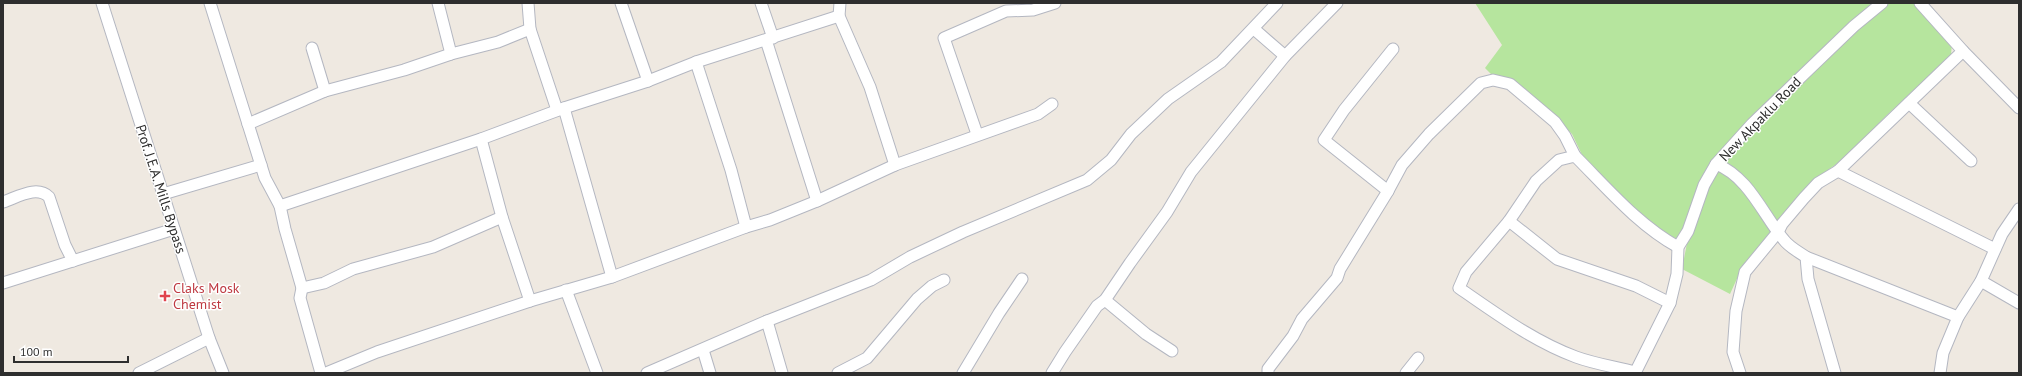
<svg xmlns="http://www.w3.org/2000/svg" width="2022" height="376" font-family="'PT Sans',sans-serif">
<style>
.green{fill:#b6e59e}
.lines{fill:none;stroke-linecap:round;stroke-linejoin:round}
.minor-casing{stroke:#b4b7c1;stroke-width:13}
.minor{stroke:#fff;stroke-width:11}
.health-dot{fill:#e0444e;stroke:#fff;stroke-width:1.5}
.labels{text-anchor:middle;stroke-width:3;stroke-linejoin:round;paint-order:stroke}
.street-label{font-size:14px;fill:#2e2e2e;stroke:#fff}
.health-label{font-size:14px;fill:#be3a42;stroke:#fff;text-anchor:start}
</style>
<rect width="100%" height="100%" fill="#efe9e1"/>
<polygon class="green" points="1475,3 1913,3 1952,43 1951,55 1886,116 1842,160 1828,170 1784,217 1740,272 1730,294 1682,269 1687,243 1670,236 1638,213 1584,159 1572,134 1513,79 1495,78 1485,68 1502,45"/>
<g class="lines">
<defs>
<g id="minor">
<polyline points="102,3 209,338 223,373"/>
<polyline points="210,3 265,178 280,206 285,229 302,288 300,298 321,373"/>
<polyline points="438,3 451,54"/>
<polyline points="528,3 530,29 557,110"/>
<polyline points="621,3 648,81"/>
<polyline points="761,3 773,38"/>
<polyline points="840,3 839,16 870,87 895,165"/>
<polyline points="1920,3 1963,51 2019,108"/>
<polyline points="1254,29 1285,56"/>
<polyline points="766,40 817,201"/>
<polyline points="312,48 325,91"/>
<polyline points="696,62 731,170 746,227"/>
<polyline points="1909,103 1971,161"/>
<polyline points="564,108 648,81 696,62 839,16"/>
<polyline points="248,124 325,91 404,70 451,54 498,42 530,29"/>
<polyline points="977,134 944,38 1006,11 1033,10 1055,3"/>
<polyline points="481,139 502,217 530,301"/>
<path d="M1716 164C1749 177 1763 215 1784 240 1789 247 1799 252 1806 257L1808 279 1835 373"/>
<polyline points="1838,171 1995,249"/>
<polyline points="1388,191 1324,140 1344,110 1393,49"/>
<polyline points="163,194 261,165"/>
<path d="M3 202C18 197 37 185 49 197L65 245 73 261"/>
<polyline points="280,206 481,139 564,108 612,277"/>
<polyline points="1509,221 1557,259 1636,286 1670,303"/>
<polyline points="1806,257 1958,317"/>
<polyline points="1981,281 2019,303"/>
<polyline points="3,283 174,229"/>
<polyline points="302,288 324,283 353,269 433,247 502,217"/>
<polyline points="566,290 597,373"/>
<polyline points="1105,300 1146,334 1172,351"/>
<polyline points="767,321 782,373"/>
<polyline points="703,350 710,373"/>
<path d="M1635 372C1616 367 1595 364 1576 357 1533 341 1497 314 1459 288L1466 272 1509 221 1536 181 1559 160 1575 156C1607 188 1638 225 1678 247"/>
<polyline points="139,373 209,338"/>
<polyline points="326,373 377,352 530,301 612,277 746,227 770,220 817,201 895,165 1038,114 1052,104"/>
<polyline points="647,373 767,321 871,280 910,257 963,232 1087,180 1111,160 1131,134 1168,99 1221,62 1277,3"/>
<polyline points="838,373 867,358 917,299 932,286 944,280"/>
<polyline points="963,373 999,313 1022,279"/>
<polyline points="1052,373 1065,352 1097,306 1105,300 1130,263 1167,212 1191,172 1285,56 1337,3"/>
<polyline points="1268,373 1268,369 1293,336 1302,319 1337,278 1340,269 1388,191 1402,165 1429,134 1481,83 1493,80 1510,84 1555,122 1565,136 1575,156"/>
<polyline points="1406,373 1418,358"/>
<polyline points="1635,373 1670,303 1677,274 1678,247 1688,231 1704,185 1716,164 1752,124 1854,26 1882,3"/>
<polyline points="1740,373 1733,352 1736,311 1745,272 1778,232 1782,224 1804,198 1818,183 1838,171 1963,51"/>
<polyline points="1940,373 1943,353 1958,317 1981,281 2002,234 2019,209"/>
</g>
</defs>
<use href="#minor" class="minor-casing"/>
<use href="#minor" class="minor"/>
</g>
<path class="health-dot" d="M163 290h4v4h4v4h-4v4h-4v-4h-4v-4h4z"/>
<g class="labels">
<g class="street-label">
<text transform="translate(1760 119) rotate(-46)" y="5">New Akpaklu Road</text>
<text transform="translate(161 189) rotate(72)" y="5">Prof. J.E.A. Mills Bypass</text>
</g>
<g class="health-label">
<text x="173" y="293">Claks Mosk<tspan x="173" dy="16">Chemist</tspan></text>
</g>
</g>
<rect width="2022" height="376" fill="none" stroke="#2e2e2e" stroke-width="8"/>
<path d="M14 356v6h114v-6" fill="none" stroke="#2e2e2e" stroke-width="2"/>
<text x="20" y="356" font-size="12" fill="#2e2e2e" stroke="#ffffff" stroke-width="3" paint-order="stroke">100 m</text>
</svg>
